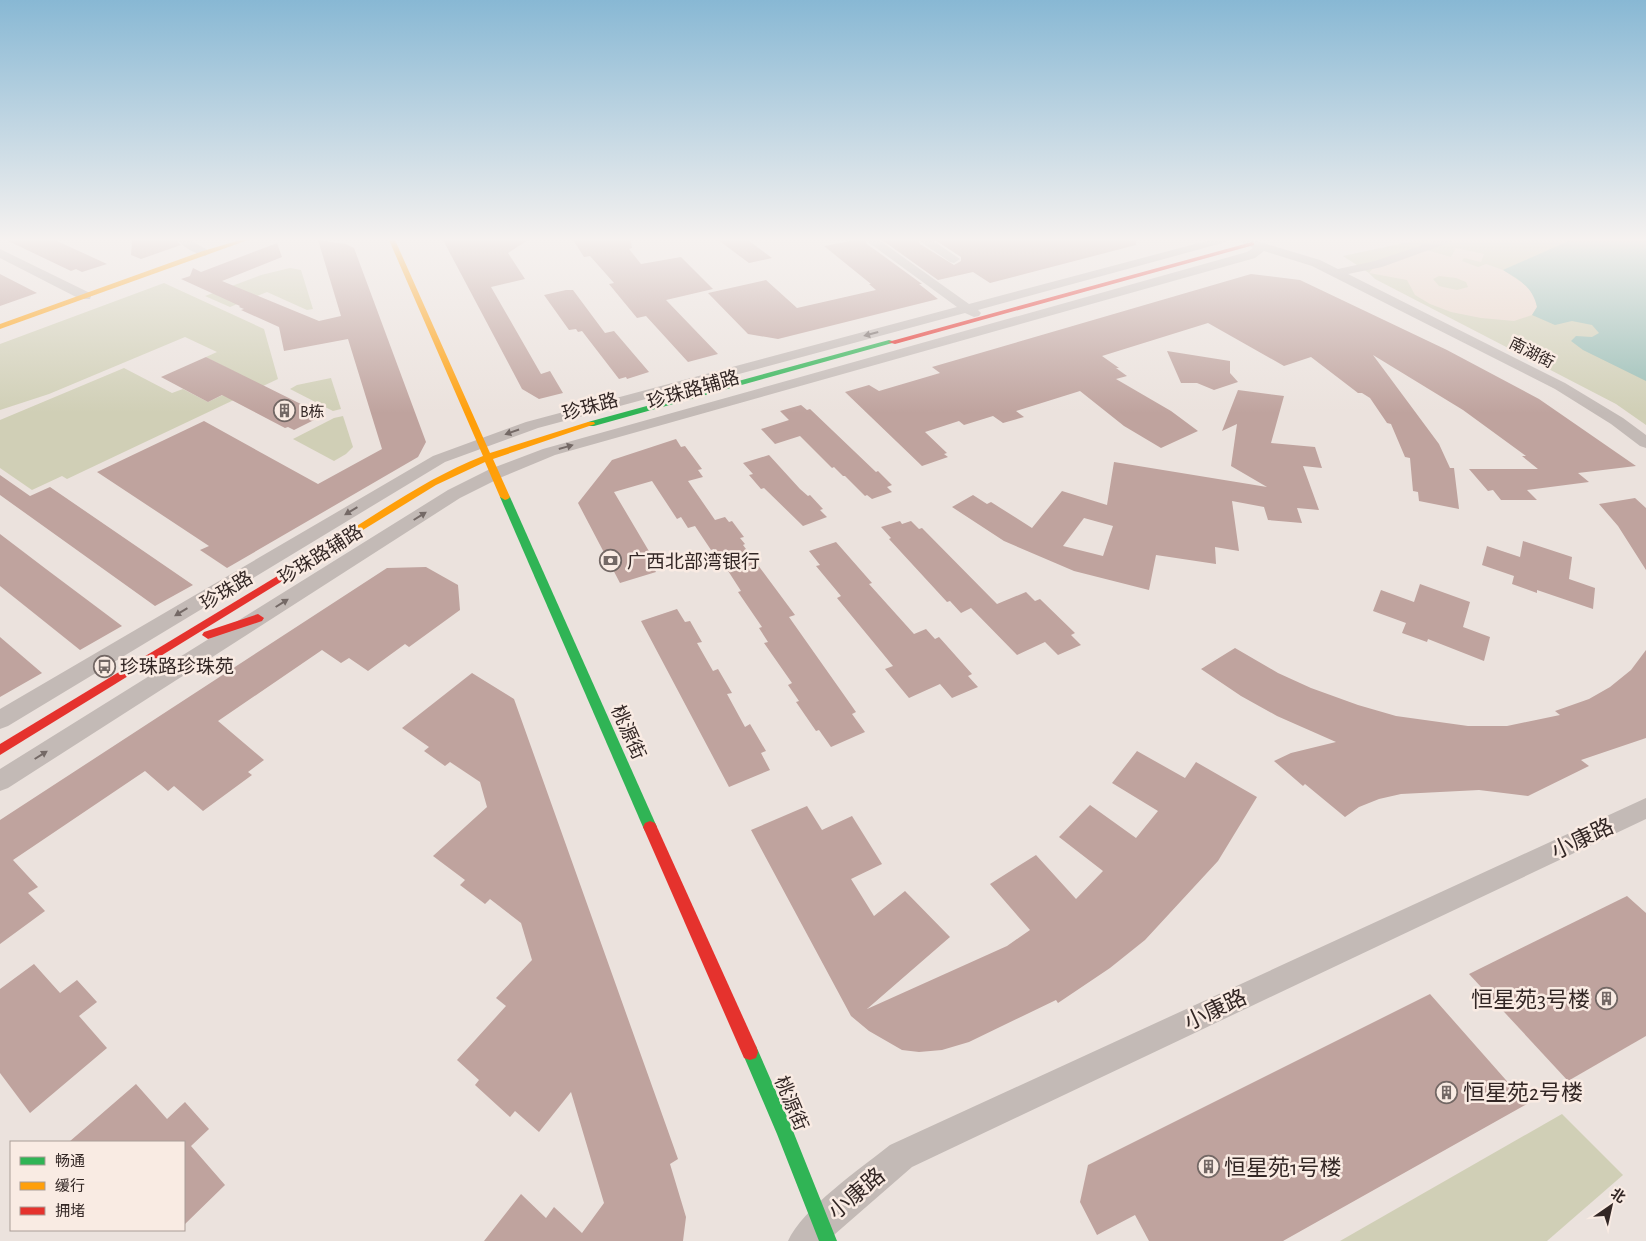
<svg xmlns="http://www.w3.org/2000/svg" width="1646" height="1241" font-family="'Alegreya Sans','Noto Sans SC',sans-serif">
<style>
.green{fill:#d0cfb6}
.plaza{fill:#ead7cb;fill-rule:evenodd}
.water{fill:#99beb6}
.building{fill:#bfa39e;fill-rule:evenodd}
.lines{fill:none;stroke-linecap:round;stroke-linejoin:round}
.street{fill:#c3bab6;fill-rule:evenodd}
.fast{fill:#30b455;fill-rule:evenodd}
.slow{fill:#ff9f0a;fill-rule:evenodd}
.jam{fill:#e5322d;fill-rule:evenodd}
.oneway{fill:#746966}
.labels{text-anchor:middle;stroke-width:5;stroke-linejoin:round;paint-order:stroke}
.far-street-label{font-size:16px;fill:#332725;stroke:#f9ebe3}
.far-poi-label{font-size:16px;fill:#332725;stroke:#f9ebe3;text-anchor:start}
.street-label{font-size:19px;fill:#332725;stroke:#f9ebe3}
.poi-label{font-size:19px;fill:#332725;stroke:#f9ebe3;text-anchor:start}
.near-street-label{font-size:22px;fill:#332725;stroke:#f9ebe3}
.near-poi-label{font-size:22px;fill:#332725;stroke:#f9ebe3;text-anchor:start}
</style>
<rect width="100%" height="100%" fill="#ebe2dd"/>
<g class="green">
<polygon points="1418,240 1646,240 1646,425 1616,404 1375,279 1369,273 1343,256"/>
<polygon points="290,268 301,270 313,309 307,310 267,292 230,307 205,296 261,275"/>
<polygon points="164,283 264,329 278,379 67,479 62,476 32,490 0,468 0,420 124,368 172,393 183,389 208,402 252,381 206,357 217,352 185,337 49,394 0,410 0,344"/>
<polygon points="331,378 341,409 333,411 290,389 297,385"/>
<polygon points="343,416 353,447 346,454 334,461 293,439 334,418"/>
<polygon points="1562,1114 1623,1175 1547,1241 1340,1241"/>
</g>
<path class="plaza" d="M1456 248 1484 254 1481 262 1464 258 1462 261 1478 267 1486 264 1503 270 1527 286 1535 296 1537 307 1532 315 1514 321 1481 318 1451 312 1430 304 1415 295 1407 280 1369 273 1374 267 1427 250 1451 257ZM1439 276 1456 278 1466 282 1468 287 1457 290 1439 286 1433 279Z"/>
<path class="water" d="M1571 240H1646V381L1583 350 1571 341 1576 336 1592 337 1599 333 1592 325 1572 321 1555 325 1532 315 1537 307C1533 288 1520 280 1503 270Z"/>
<g class="building">
<polygon points="6,240 55,240 107,264 82,272 76,269 71,271"/>
<polygon points="132,240 176,240 181,245 141,259 131,255"/>
<polygon points="318,240 346,244 354,248 426,442 418,457 227,568 200,550 209,546 97,472 204,421 318,484 382,449 348,339 284,351 279,327 241,310 244,309 239,307 240,306 181,279 190,276 193,268 201,272 277,243 282,257 222,281 319,321 341,316"/>
<polygon points="443,240 528,240 508,253 525,279 491,287 541,374 550,371 563,393 539,399 522,389"/>
<polygon points="573,240 631,240 632,248 629,249 641,264 681,257 713,289 666,300 718,354 688,362 646,316 637,318 609,284 614,283 590,256 584,257"/>
<polygon points="718,240 748,240 772,258 749,263"/>
<polygon points="855,240 865,240 867,244 922,284 919,284 938,299 778,339 748,334 708,293 766,280 797,308 876,290 869,284 871,284 824,246"/>
<polygon points="882,240 918,240 920,244 954,265 961,261 961,257 935,240 1136,240 1136,245 990,283 973,272 938,280"/>
<polygon points="0,274 37,293 0,306"/>
<polygon points="1251,274 1300,280 1447,350 1539,399 1636,466 1578,473 1589,482 1527,490 1537,500 1501,500 1493,490 1488,491 1469,469 1538,469 1522,456 1526,456 1463,410 1373,355 1439,444 1450,468 1454,468 1459,509 1419,501 1418,492 1413,491 1410,458 1405,457 1391,424 1387,423 1370,398 1362,393 1358,393 1311,357 1284,366 1208,323 1102,356 1119,368 1116,368 1127,376 1116,379 1171,411 1198,431 1161,448 1124,426 1080,391 1016,411 1024,417 1003,423 993,416 964,425 959,421 925,432 947,453 944,454 948,457 922,466 845,392 869,385 879,391 940,373 932,367"/>
<polygon points="566,290 573,290 605,333 614,331 649,372 627,379 626,377 619,379 582,331 578,332 576,329 569,330 544,295"/>
<polygon points="1167,351 1230,361 1230,373 1238,382 1214,390 1197,383 1181,383"/>
<polygon points="206,357 317,412 314,414 320,417 294,430 288,427 285,428 222,395 208,402 161,377"/>
<path d="M1238 390 1284 396 1271 443 1315 447 1322 468 1303 466 1319 510 1297 508 1302 523 1268 520 1264 507 1232 501 1239 551 1215 547 1216 564 1156 555 1149 590 1074 571 1004 541 952 507 973 495 987 504 991 502 1032 528 1062 491 1107 505 1114 462 1267 487 1231 466 1237 424 1222 431ZM1084 518 1113 526 1103 556 1063 546Z"/>
<polygon points="801,405 807,410 810,409 876,472 878,471 892,485 887,487 892,492 872,499 867,495 865,496 845,476 843,476 834,467 832,468 800,436 775,444 761,429 789,420 780,411"/>
<polygon points="676,439 681,447 685,446 702,469 698,470 703,477 688,481 715,520 725,517 729,522 732,521 744,537 740,538 745,544 743,545 795,615 789,617 856,712 852,714 865,732 831,747 819,730 816,731 796,702 799,701 788,685 792,683 764,643 768,642 759,628 762,627 738,592 741,591 714,549 711,550 695,526 688,528 681,517 677,519 652,481 614,492 653,558 649,560 656,572 620,583 578,503 612,460"/>
<polygon points="769,455 800,489 808,496 810,495 823,509 820,510 827,517 803,526 764,488 761,489 749,475 753,474 743,463"/>
<polygon points="0,475 30,496 50,487 193,585 155,606 0,495"/>
<polygon points="1635,498 1646,508 1646,570 1618,526 1599,504"/>
<polygon points="900,521 902,524 911,521 919,529 922,528 997,604 1026,592 1035,601 1040,599 1075,633 1071,635 1081,645 1058,655 1045,642 1017,655 971,608 961,613 950,601 947,602 889,539 891,538 881,527"/>
<polygon points="0,534 46,569 122,626 80,650 0,586"/>
<polygon points="1523,541 1572,557 1569,579 1595,588 1593,609 1537,590 1537,593 1512,584 1514,576 1482,565 1487,546 1520,557"/>
<polygon points="836,542 872,583 869,584 914,634 926,629 935,639 939,637 972,674 968,676 978,687 952,698 940,684 909,698 885,669 893,666 837,598 841,596 816,566 820,565 809,551"/>
<polygon points="426,567 458,585 460,610 409,647 405,644 368,671 349,658 341,663 322,650 218,721 264,760 248,772 252,775 203,811 174,786 168,791 145,771 13,860 38,887 28,893 45,911 0,944 0,820 387,568"/>
<polygon points="1420,584 1470,602 1463,627 1490,637 1484,661 1428,639 1427,642 1402,633 1406,623 1373,611 1381,590 1414,602"/>
<polygon points="677,609 685,622 690,621 702,642 697,643 713,671 718,669 732,693 727,694 745,727 750,724 766,751 761,753 770,770 729,787 641,621"/>
<polygon points="0,637 42,673 0,697"/>
<polygon points="1235,648 1278,673 1311,688 1358,705 1396,716 1468,726 1507,726 1560,715 1555,711 1589,699 1610,687 1631,670 1646,650 1646,738 1581,760 1589,766 1528,796 1479,790 1401,794 1379,799 1359,807 1345,817 1305,784 1303,786 1274,761 1291,753 1336,742 1277,716 1241,696 1201,669"/>
<polygon points="472,673 514,699 678,1159 670,1164 686,1217 683,1241 484,1241 521,1194 546,1218 554,1207 582,1233 604,1203 571,1092 539,1132 515,1111 510,1117 475,1085 479,1080 457,1060 506,1006 496,998 532,960 521,923 490,899 485,904 460,885 465,880 433,856 487,807 480,782 450,762 445,766 424,751 429,747 402,728"/>
<polygon points="1137,751 1185,778 1196,762 1257,797 1218,861 1145,940 1110,968 1058,1003 1056,1000 969,1042 942,1050 919,1052 902,1050 869,1031 851,1016 751,830 807,806 822,830 852,816 882,864 851,879 874,916 905,891 950,937 867,1009 1007,946 1030,930 990,884 1036,855 1076,899 1103,871 1059,837 1090,805 1136,838 1158,811 1112,783"/>
<polygon points="1627,896 1646,913 1646,1036 1568,1081 1469,974"/>
<polygon points="34,964 60,993 77,980 97,1002 79,1016 107,1048 30,1113 0,1073 0,989"/>
<polygon points="1430,994 1527,1104 1283,1241 1149,1241 1135,1215 1097,1235 1080,1202 1088,1165"/>
<polygon points="136,1084 167,1119 185,1102 209,1129 191,1146 225,1185 184,1225 184,1142 69,1142"/>
</g>
<g class="lines">
<g class="street">
<path d="M178 240H190L211 252 205 256C195 253 185 249 178 240Z"/>
<polygon points="867,240 879,240 969,304 1210,240 1228,240 1226,242 978,310 981,313 979,316 974,317 965,313 538,428 445,462 8,726 0,729 0,709 433,456 526,422 957,307 868,242"/>
<polygon points="920,240 932,240 960,259 954,263 950,262 921,242"/>
<polygon points="1240,240 1253,240 1320,260 1338,269 1375,261 1437,240 1452,240 1451,242 1382,267 1348,274 1565,383 1623,418 1646,435 1646,448 1640,446 1611,424 1555,389 1312,266 1264,251 1255,258 555,455 502,477 460,498 8,788 0,791 0,769 448,490 490,469 543,449 1247,252 1253,248 1241,242"/>
<polygon points="0,249 90,293 91,296 90,299 80,299 0,258"/>
<path d="M1646 798V819L912 1167 827 1241H788C802 1209 861 1168 890 1145Z"/>
</g>
<g class="fast">
<polygon points="889,340 896,342 594,426 588,426 587,424 588,422"/>
<polygon points="505,494 510,497 657,827 655,831 650,833 645,831 643,827 500,497"/>
<polygon points="750,1044 756,1046 791,1126 837,1241 819,1241 777,1134 742,1052 744,1046"/>
</g>
<g class="slow">
<polygon points="240,240 248,240 0,329 0,324 203,251"/>
<path d="M389 240H395L490 453 588 422H594L595 424 493 459 510 497 508 499 505 500 500 497 485 462 436 485 345 541 340 538 341 536C387 507 432 476 483 456Z"/>
</g>
<g class="jam">
<polygon points="1252,242 1254,243 1254,245 895,344 888,342"/>
<polygon points="345,535 350,538 349,540 0,755 0,744"/>
<polygon points="258,614 264,618 262,621 208,639 202,635 204,632"/>
<polygon points="650,821 655,823 657,827 756,1046 758,1052 756,1058 750,1060 744,1058 643,827 645,823"/>
</g>
</g>
<defs><path id="oneway-solid" d="M-6-.8H1V-3.2L6.5 0L1 3.2V.8H-6Z" transform="scale(1.25)"/></defs>
<g class="oneway">
<use href="#oneway-solid" transform="translate(871 334) rotate(165)"/>
<use href="#oneway-solid" transform="translate(512 432) rotate(161)"/>
<use href="#oneway-solid" transform="translate(566 447) rotate(-16)"/>
<use href="#oneway-solid" transform="translate(351 511) rotate(149)"/>
<use href="#oneway-solid" transform="translate(420 516) rotate(-32)"/>
<use href="#oneway-solid" transform="translate(282 603) rotate(-32)"/>
<use href="#oneway-solid" transform="translate(181 612) rotate(149)"/>
<use href="#oneway-solid" transform="translate(41 755) rotate(-32)"/>
</g>
<linearGradient id="sky" x2="0" y2="1"><stop stop-color="#88b8d4"/><stop offset="0.58" stop-color="#f6f2f0"/><stop offset="1" stop-color="#f6f2f0" stop-opacity="0"/></linearGradient>
<rect width="1646" height="413" fill="url(#sky)"/>
<defs>
<symbol id="building-ring" viewBox="-11 -11 22 22"><circle r="9.5" fill="#f9ebe3" stroke="#736865" stroke-width="1.5"/><path d="M-4-6H4V6H1V3H-1V6H-4ZM-2.5-4.3h1.7v1.8h-1.7ZM.8-4.3h1.7v1.8H.8ZM-2.5-1h1.7V.8h-1.7ZM.8-1h1.7V.8H.8Z" fill="#736865"/></symbol>
<symbol id="bank-ring" viewBox="-11 -11 22 22"><circle r="9.5" fill="#f9ebe3" stroke="#736865" stroke-width="1.5"/><path d="M-6-4H6V4H-6ZM0-2.3a2.3 2.3 0 1 0 0 4.6a2.3 2.3 0 1 0 0-4.6Z" fill="#736865"/></symbol>
<symbol id="bus-ring" viewBox="-11 -11 22 22"><circle r="9.5" fill="#f9ebe3" stroke="#736865" stroke-width="1.5"/><path d="M-5-6H5V4H4V6H2V4H-2V6H-4V4H-5ZM-3.5-4V0h7V-4ZM-3.5 1.2v1.5H-2V1.2ZM2 1.2v1.5H3.5V1.2Z" fill="#736865"/></symbol>
</defs>
<g fill-rule="evenodd">
<use href="#building-ring" x="272" y="398" width="25" height="25"/>
<use href="#bank-ring" x="598" y="548" width="25" height="25"/>
<use href="#bus-ring" x="92" y="654" width="25" height="25"/>
<use href="#building-ring" x="1594" y="986" width="25" height="25"/>
<use href="#building-ring" x="1434" y="1080" width="25" height="25"/>
<use href="#building-ring" x="1196" y="1154" width="25" height="25"/>
</g>
<g class="labels">
<g class="far-street-label">
<text transform="translate(1532 352) rotate(27)" y="6">南湖街</text>
</g>
<g class="far-poi-label">
<text x="300" y="417">B栋</text>
</g>
<g class="street-label">
<text transform="translate(693 389) rotate(-16)" y="7">珍珠路辅路</text>
<text transform="translate(590 406) rotate(-15)" y="7">珍珠路</text>
<text transform="translate(320 554) rotate(-32)" y="7">珍珠路辅路</text>
<text transform="translate(226 590) rotate(-31)" y="7">珍珠路</text>
<text transform="translate(629 732) rotate(66)" y="7">桃源街</text>
<text transform="translate(792 1103) rotate(67)" y="7">桃源街</text>
</g>
<g class="poi-label">
<text x="627" y="568">广西北部湾银行</text>
<text x="120" y="673">珍珠路珍珠苑</text>
</g>
<g class="near-street-label">
<text transform="translate(1582 838) rotate(-25)" y="8">小康路</text>
<text transform="translate(1215 1009) rotate(-25)" y="8">小康路</text>
<text transform="translate(856 1193) rotate(-40)" y="8">小康路</text>
</g>
<g class="near-poi-label">
<text x="1590" y="1007" text-anchor="end">恒星苑3号楼</text>
<text x="1463" y="1100">恒星苑2号楼</text>
<text x="1224" y="1175">恒星苑1号楼</text>
</g>
</g>
<rect x="10" y="1141" width="175" height="90" fill="#f9ebe3" stroke="#aa9d97"/>
<rect x="20" y="1157" width="25" height="8" fill="#30b455" stroke="#aa9d97"/>
<text x="55" y="1166" font-size="15" fill="#332725">畅通</text>
<rect x="20" y="1182" width="25" height="8" fill="#ff9f0a" stroke="#aa9d97"/>
<text x="55" y="1191" font-size="15" fill="#332725">缓行</text>
<rect x="20" y="1207" width="25" height="8" fill="#e5322d" stroke="#aa9d97"/>
<text x="55" y="1216" font-size="15" fill="#332725">拥堵</text>
<g transform="translate(1611 1206) rotate(34)" stroke="#f9ebe3" stroke-width="4" paint-order="stroke">
<path d="M0-4L9 19L0 12L-9 19Z" fill="#332725"/>
<text y="-8" font-size="14" font-weight="bold" text-anchor="middle" fill="#332725">北</text>
</g>
</svg>
